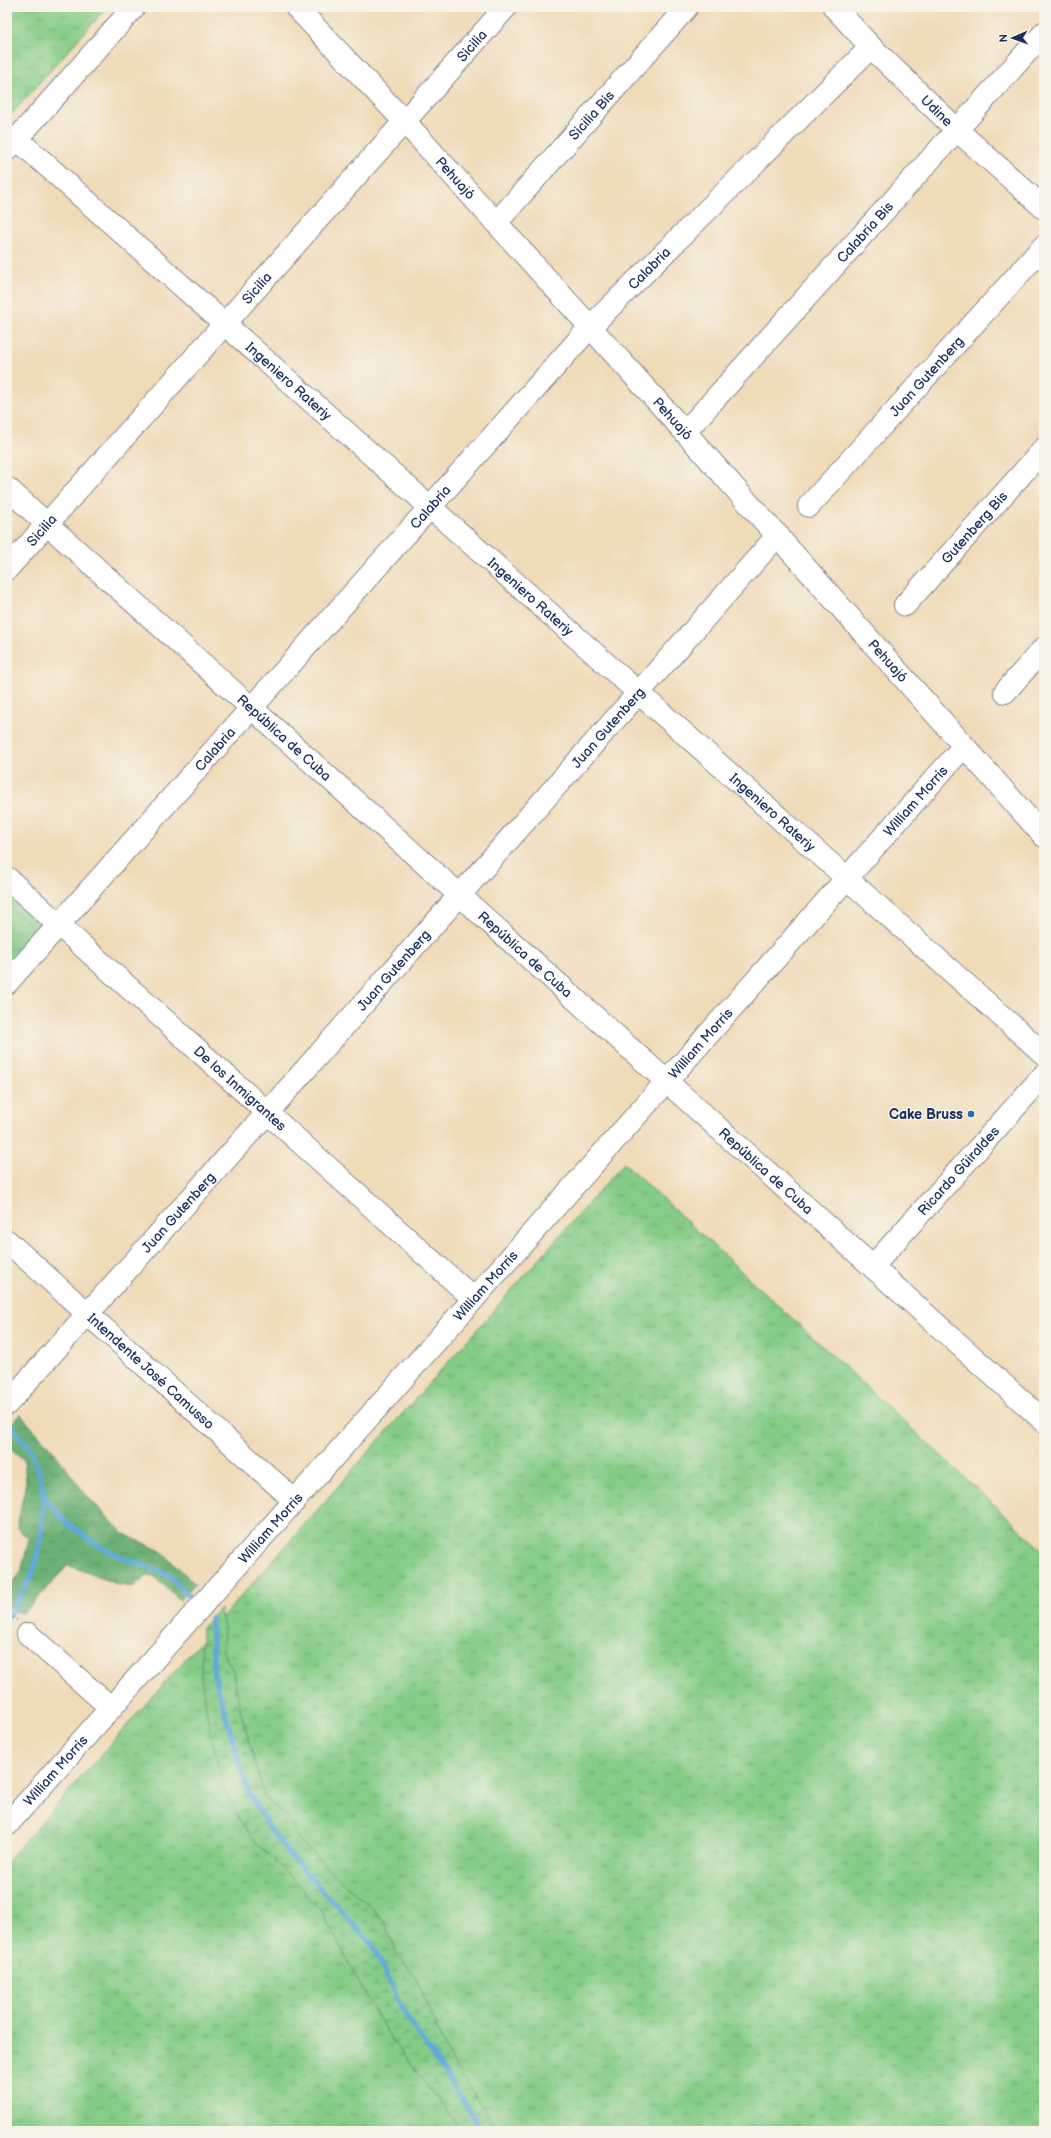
<svg xmlns="http://www.w3.org/2000/svg" width="1051" height="2138" font-family="'Balsamiq Sans',sans-serif">
<style>
.grass{fill:url(#grass-tufts);stroke:#507e72}
.forest{fill:url(#forest-crowns);stroke:#447069}
.wetland{fill:url(#wetland-marsh);stroke:#507e72}
.park{fill:url(#park-crowns);stroke:#507e72}
.lines{fill:none;stroke-linecap:round;stroke-linejoin:round}
.stream{stroke:#5faad7;stroke-width:5.5}
.minor-casing{stroke:#86858c;stroke-width:24}
.path{stroke:#86858c;stroke-width:2.5;stroke-dasharray:1 3;stroke-linecap:butt}
.minor{stroke:#fff;stroke-width:22}
.poi-dot{fill:#1f6fb2;stroke:#f7f3e8;stroke-width:1.5}
.labels{text-anchor:middle;stroke-width:3;stroke-linejoin:round;paint-order:stroke}
.street-label{font-size:14px;fill:#1b2f5e;stroke:#f7f3e8}
.poi-label{font-size:14px;font-weight:bold;fill:#1b2f5e;stroke:#f7f3e8;text-anchor:end}
</style>
<defs>
<pattern id="grass-tufts" width="24" height="20" patternUnits="userSpaceOnUse"><rect width="24" height="20" fill="#85cc87"/><path d="M3 7l-1-3M5 7V3M7 7l1-3M15 17l-1-3M17 17v-4M19 17l1-3" fill="none" stroke="#6ca672"/></pattern>
<pattern id="forest-crowns" width="20" height="18" patternUnits="userSpaceOnUse"><rect width="20" height="18" fill="#6cb074"/><path d="M2 6a3 3 0 1 1 6 0M12 15a3 3 0 1 1 6 0" fill="none" stroke="#589062"/></pattern>
<pattern id="wetland-marsh" width="20" height="14" patternUnits="userSpaceOnUse"><rect width="20" height="14" fill="#85cc87"/><path d="M1 5h8M5 5V1M11 12h8M15 12V8" fill="none" stroke="#6ca672"/></pattern>
<pattern id="park-crowns" width="20" height="18" patternUnits="userSpaceOnUse"><rect width="20" height="18" fill="#85cc87"/><path d="M2 6a3 3 0 1 1 6 0M12 15a3 3 0 1 1 6 0" fill="none" stroke="#6ca672"/></pattern>
</defs>
<rect width="100%" height="100%" fill="#f7f3e8"/>
<filter id="ink" filterUnits="userSpaceOnUse"><feTurbulence type="fractalNoise" baseFrequency=".025" numOctaves="2"/><feDisplacementMap in="SourceGraphic" scale="8" xChannelSelector="R" yChannelSelector="G"/><feConvolveMatrix kernelMatrix="1 2 1 2 8 2 1 2 1" color-interpolation-filters="sRGB"/></filter>
<filter id="wash" filterUnits="userSpaceOnUse"><feTurbulence type="fractalNoise" baseFrequency=".012" numOctaves="4" result="noise"/><feDisplacementMap in="SourceGraphic" scale="16" xChannelSelector="R" yChannelSelector="G"/><feGaussianBlur stdDeviation="0.9" result="paint"/><feColorMatrix in="noise" values="0 0 0 0 0 0 0 0 0 0 0 0 0 0 0 0 0 1.4 0 .05"/><feComposite in="paint" operator="in"/></filter>
<g filter="url(#wash)">
<rect width="100%" height="100%" fill="#f0dbb9"/>
<g class="grass">
<polygon points="7,7 107,7 7,119"/>
<polygon points="624,1163 1044,1551 1044,2131 7,2131 7,1861"/>
</g>
<polygon class="forest" points="20,1414 54,1452 86,1495 124,1534 161,1551 195,1584 180,1600 154,1576 147,1575 133,1587 119,1585 68,1565 25,1612 16,1612 7,1606 7,1590 21,1572 29,1539 17,1528 26,1481 24,1460 7,1445 7,1428"/>
<polygon class="wetland" points="220,1608 224,1628 223,1652 233,1671 241,1713 265,1798 287,1817 301,1843 317,1856 341,1882 366,1902 385,1922 397,1954 415,1976 448,2055 496,2127 501,2131 462,2131 393,2042 370,2003 322,1912 293,1879 259,1846 239,1819 225,1790 210,1732 201,1677 202,1628"/>
<polygon class="park" points="7,885 44,920 44,928 7,971"/>
<g class="lines">
<g class="stream">
<polyline points="11,1426 30,1449 40,1474 44,1497 67,1523 95,1544 119,1556 167,1574 193,1600"/>
<polyline points="211,1618 214,1675 247,1789 268,1826 290,1855 373,1946 403,2011 483,2131"/>
<polyline points="7,1619 33,1573 41,1538 44,1497"/>
</g>
</g>
</g>
<g filter="url(#ink)">
<g class="lines">
<defs>
<g id="minor">
<path id="s1" d="M296 7 405 122 685 432 1044 836"/>
<path id="s2" d="M834 7 871 47 957 130 1044 208"/>
<path id="s3" d="M17 139 1044 1054"/>
<polyline points="8,149 134,7"/>
<path id="s4" d="M496 223 687 7"/>
<path id="s5" d="M685 432 1044 33"/>
<path id="s6" d="M7 488 1044 1421"/>
<path id="s7" d="M809 506 1044 246"/>
<path id="s8" d="M7 569 506 7"/>
<path id="s9" d="M905 605 1044 449"/>
<polyline points="1005,692 1044,648"/>
<path id="s10" d="M7 878 474 1299"/>
<path id="s11" d="M7 983 590 327 871 47"/>
<path id="s12" d="M7 1241 295 1501"/>
<path id="s13" d="M873 1266 1044 1075"/>
<path id="s14" d="M7 1404 267 1113 778 535"/>
<polyline points="28,1634 111,1708"/>
<path id="s15" d="M7 1825 964 746"/>
</g>
</defs>
<use href="#minor" class="minor-casing"/>
<polyline class="path" points="7,1612 17,1620"/>
<use href="#minor" class="minor"/>
</g>
</g>
<circle class="poi-dot" cx="971" cy="1114" r="4"/>
<g class="labels">
<g class="street-label">
<text dy="5" stroke="none"><textPath href="#s8" startOffset="700">Sicilia</textPath></text>
<text dy="5" stroke="none"><textPath href="#s2" startOffset="146">Udine</textPath></text>
<text dy="5" stroke="none"><textPath href="#s4" startOffset="144">Sicilia Bis</textPath></text>
<text dy="5" stroke="none"><textPath href="#s1" startOffset="234">Pehuajó</textPath></text>
<text dy="5" stroke="none"><textPath href="#s5" startOffset="269">Calabria Bis</textPath></text>
<text dy="5" stroke="none"><textPath href="#s11" startOffset="961">Calabria</textPath></text>
<text dy="5" stroke="none"><textPath href="#s8" startOffset="376">Sicilia</textPath></text>
<text dy="5" stroke="none"><textPath href="#s7" startOffset="175">Juan Gutenberg</textPath></text>
<text dy="5" stroke="none"><textPath href="#s3" startOffset="364">Ingeniero Rateriy</textPath></text>
<text dy="5" stroke="none"><textPath href="#s1" startOffset="558">Pehuajó</textPath></text>
<text dy="5" stroke="none"><textPath href="#s11" startOffset="637">Calabria</textPath></text>
<text dy="5" stroke="none"><textPath href="#s9" startOffset="104">Gutenberg Bis</textPath></text>
<text dy="5" stroke="none"><textPath href="#s8" startOffset="52">Sicilia</textPath></text>
<text dy="5" stroke="none"><textPath href="#s3" startOffset="688">Ingeniero Rateriy</textPath></text>
<text dy="5" stroke="none"><textPath href="#s1" startOffset="882">Pehuajó</textPath></text>
<text dy="5" stroke="none"><textPath href="#s14" startOffset="905">Juan Gutenberg</textPath></text>
<text dy="5" stroke="none"><textPath href="#s6" startOffset="373">República de Cuba</textPath></text>
<text dy="5" stroke="none"><textPath href="#s11" startOffset="313">Calabria</textPath></text>
<text dy="5" stroke="none"><textPath href="#s15" startOffset="1369">William Morris</textPath></text>
<text dy="5" stroke="none"><textPath href="#s3" startOffset="1012">Ingeniero Rateriy</textPath></text>
<text dy="5" stroke="none"><textPath href="#s6" startOffset="697">República de Cuba</textPath></text>
<text dy="5" stroke="none"><textPath href="#s14" startOffset="581">Juan Gutenberg</textPath></text>
<text dy="5" stroke="none"><textPath href="#s15" startOffset="1045">William Morris</textPath></text>
<text dy="5" stroke="none"><textPath href="#s10" startOffset="314">De los Inmigrantes</textPath></text>
<text dy="5" stroke="none"><textPath href="#s6" startOffset="1021">República de Cuba</textPath></text>
<text dy="5" stroke="none"><textPath href="#s13" startOffset="128">Ricardo Güiraldes</textPath></text>
<text dy="5" stroke="none"><textPath href="#s14" startOffset="257">Juan Gutenberg</textPath></text>
<text dy="5" stroke="none"><textPath href="#s15" startOffset="721">William Morris</textPath></text>
<text dy="5" stroke="none"><textPath href="#s12" startOffset="194">Intendente José Camusso</textPath></text>
<text dy="5" stroke="none"><textPath href="#s15" startOffset="397">William Morris</textPath></text>
<text dy="5" stroke="none"><textPath href="#s15" startOffset="73">William Morris</textPath></text>
</g>
<g class="poi-label">
<text x="963" y="1119">Cake Bruss</text>
</g>
</g>
<rect width="1051" height="2138" fill="none" stroke="#f7f3e8" stroke-width="24"/>
<g transform="translate(1013 38) rotate(268)" stroke="#f7f3e8" stroke-width="3" paint-order="stroke">
<path d="M0-3L7 15L0 10L-7 15Z" fill="#1b2f5e"/>
<text y="-6" font-size="11" font-weight="bold" text-anchor="middle" fill="#1b2f5e">N</text>
</g>
</svg>
